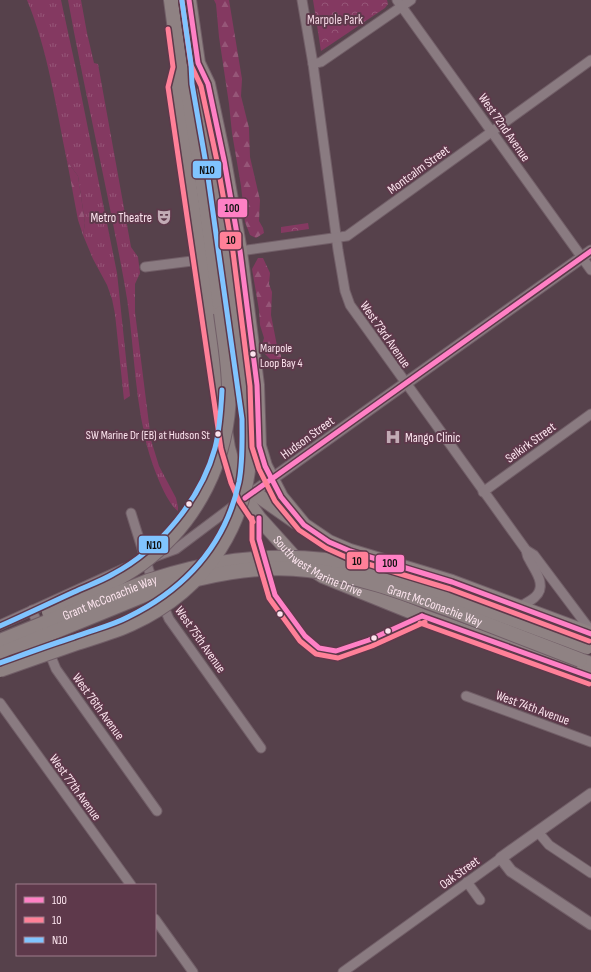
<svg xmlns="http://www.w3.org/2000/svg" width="591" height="972" font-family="'Sofia Sans Condensed',sans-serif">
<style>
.grass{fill:url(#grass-tufts)}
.forest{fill:url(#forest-firs)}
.park{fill:url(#park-crowns)}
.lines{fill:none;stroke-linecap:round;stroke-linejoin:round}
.minor-casing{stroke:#715e67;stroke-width:11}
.tertiary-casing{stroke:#715e67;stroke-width:13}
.primary-casing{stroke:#715e67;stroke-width:16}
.minor{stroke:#8a7b81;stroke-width:9}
.tertiary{stroke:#8a7b81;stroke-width:11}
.primary{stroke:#8f8283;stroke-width:14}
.primary-bridge-casing{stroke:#715e67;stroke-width:16;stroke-linecap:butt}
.primary-bridge{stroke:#8f8283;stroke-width:14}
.bus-1-casing{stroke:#5e394b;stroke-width:8}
.bus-2-casing{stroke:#5e394b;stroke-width:8}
.bus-3-casing{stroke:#5e394b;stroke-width:8}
.bus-1{stroke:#ff80c5;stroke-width:5}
.bus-2{stroke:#ff8098;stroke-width:5}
.bus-3{stroke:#80c4ff;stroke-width:5}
.bus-dot{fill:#fce4ee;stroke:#5e394b;stroke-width:1.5}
.labels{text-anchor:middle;stroke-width:4;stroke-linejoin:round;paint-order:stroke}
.bus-label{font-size:12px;fill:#fce4ee;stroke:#5e394b;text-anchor:start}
.park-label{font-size:13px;fill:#f2d4e1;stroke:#5e394b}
.street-label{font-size:13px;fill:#fce4ee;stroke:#5e394b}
.poi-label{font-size:13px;fill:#fce4ee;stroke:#5e394b;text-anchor:end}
.line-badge{stroke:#5e394b;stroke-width:1.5}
.pale-badge-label{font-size:11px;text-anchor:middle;font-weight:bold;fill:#111}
</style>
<defs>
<pattern id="grass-tufts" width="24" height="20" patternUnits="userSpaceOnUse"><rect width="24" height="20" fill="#843961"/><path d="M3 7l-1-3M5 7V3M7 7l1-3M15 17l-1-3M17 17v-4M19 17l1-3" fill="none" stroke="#965678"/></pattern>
<pattern id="forest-firs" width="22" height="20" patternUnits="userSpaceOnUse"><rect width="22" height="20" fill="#843961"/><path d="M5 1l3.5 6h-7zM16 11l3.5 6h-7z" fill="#965678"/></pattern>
<pattern id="park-crowns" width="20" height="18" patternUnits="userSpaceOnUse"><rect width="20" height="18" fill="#843961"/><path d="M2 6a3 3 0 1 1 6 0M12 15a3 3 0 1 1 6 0" fill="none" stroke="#965678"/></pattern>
</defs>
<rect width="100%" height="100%" fill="#56414b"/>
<g class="grass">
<path d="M27 0H61L76 69 117 273 130 396 124 400 115 314 112 299 107 285 93 259 83 235 85 223 78 176 67 161C56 107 48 51 27 0Z"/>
<path d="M68 0H81L87 33 94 63 98 64 131 247 138 257 140 273 135 284V312L151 440 159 466 176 498 178 507V511C164 501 148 454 145 437 133 386 134 333 124 281 107 187 85 94 68 0Z"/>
</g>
<g class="forest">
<polygon points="214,0 229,0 242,79 241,96 249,128 250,157 260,200 259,221 263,228 264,233 256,238 250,235 245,222 241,186 232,133 229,104 219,37 216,4"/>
<polygon points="67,161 78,176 85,223 83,235 78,220"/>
<polygon points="258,258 263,258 270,273 269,284 272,292 271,315 278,351 281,355 281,358 278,360 270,359 264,353 262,345 264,338 260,325 259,310 252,269"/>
</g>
<g class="park">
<polygon points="313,0 387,0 388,4 385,8 321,51"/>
<polygon points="308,223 309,229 281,233 281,227"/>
</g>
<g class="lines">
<defs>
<g id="minor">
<polyline points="302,0 313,64 338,250 345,291 350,305 526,550 534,555 591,631"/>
<polyline points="397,0 591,270"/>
<polyline points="313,64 321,62 411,0"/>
<polyline points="240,251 347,236 591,60"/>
<polyline points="145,267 200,260"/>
<polyline points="483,492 591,414"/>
<polyline points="131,513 151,577 169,619 261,748"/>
<polyline points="154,557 176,549 240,501"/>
<path d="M519 607C524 604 531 601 535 597 548 585 534 570 529 559 527 557 527 553 526 550"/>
<polyline points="32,610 56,669 157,811"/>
<polyline points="0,625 125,568"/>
<polyline points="466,696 591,742"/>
<polyline points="0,703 131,885"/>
<polyline points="538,832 549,845 591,873"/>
<polyline points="467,882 480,900"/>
<polyline points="155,919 193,972"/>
<polyline points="343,972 501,858"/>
</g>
<g id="tertiary">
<polyline points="248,496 591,251"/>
<polyline points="591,794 501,858 511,871 591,924"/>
</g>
<g id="primary">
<path id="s1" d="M171 0 180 67 175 86 219 391 228 448 237 480 245 498 259 518 295 558 323 576 422 616 591 677"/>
<polyline points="189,0 198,63 208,84 224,160 240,251 257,385 259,446 265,466 281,497 304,525 329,542 350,551 452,582 591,634"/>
<polyline points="180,67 187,86 201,171 221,313"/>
<polyline points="201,95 214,169 234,311"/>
<polyline points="253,492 296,522"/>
<polyline points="580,660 591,664"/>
</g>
</defs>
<use href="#minor" class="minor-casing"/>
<use href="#tertiary" class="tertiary-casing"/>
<use href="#primary" class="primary-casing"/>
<use href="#minor" class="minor"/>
<use href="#tertiary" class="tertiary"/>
<use href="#primary" class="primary"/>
<defs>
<g id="primary-bridge">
<path d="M49 612C80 597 113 584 141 564 197 523 229 459 229 389 229 364 224 338 221 313"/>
<path id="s2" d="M0 641 148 581C207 562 263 553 325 560 360 565 393 577 427 589 481 607 534 627 587 647"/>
<path id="s3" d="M0 654 154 591C204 575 256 564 308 570 357 575 402 592 448 609 492 626 536 643 580 660"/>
<path d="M0 670C26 661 51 652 77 643 95 637 114 632 131 624 208 589 251 520 250 437 250 420 247 404 245 389 241 363 237 337 234 311"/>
</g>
</defs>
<use href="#primary-bridge" class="primary-bridge-casing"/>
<use href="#primary-bridge" class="primary-bridge"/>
<defs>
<g id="bus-1">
<polyline points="189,0 198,63 208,84 224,160 240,251 257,385 259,446 265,466 281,497 304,525 329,542 350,551 452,582 591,634"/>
<polyline points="245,498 591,251"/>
<polyline points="259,518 259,539 275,595 305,636 319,648 336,651 369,640 422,616"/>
<polyline points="422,616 591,677"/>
</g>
<g id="bus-2">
<polyline points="182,1 191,65 201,86 217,161 233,252 250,386 252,447 259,469 275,501 299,530 326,548 348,558 450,589 589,641"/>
<polyline points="168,29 173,67 168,87 221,449 231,483 239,501 253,522"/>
<polyline points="252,518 252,540 269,598 300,641 316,654 338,658 372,646 425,622"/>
<polyline points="420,623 589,684"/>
</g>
<g id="bus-3">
<path d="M0 626C25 615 50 603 74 592 87 586 101 581 113 574 160 549 201 499 215 448 220 429 221 409 222 390"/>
<path d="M0 663C25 654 49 645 74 637 92 630 111 626 128 617 185 589 225 546 239 482 243 461 242 440 242 419L207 170 192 84 191 64 182 1"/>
</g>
</defs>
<use href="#bus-1" class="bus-1-casing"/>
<use href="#bus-2" class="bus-2-casing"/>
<use href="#bus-3" class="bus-3-casing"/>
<use href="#bus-1" class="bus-1"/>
<use href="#bus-2" class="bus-2"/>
<use href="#bus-3" class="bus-3"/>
</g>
<defs>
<symbol id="theatre-bare" viewBox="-9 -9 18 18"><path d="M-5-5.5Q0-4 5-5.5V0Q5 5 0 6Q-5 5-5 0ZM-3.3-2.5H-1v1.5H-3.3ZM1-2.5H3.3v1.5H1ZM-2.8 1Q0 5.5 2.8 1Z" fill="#c2abb5" stroke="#5e394b" stroke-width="2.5" paint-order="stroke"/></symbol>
<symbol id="hospital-bare" viewBox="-9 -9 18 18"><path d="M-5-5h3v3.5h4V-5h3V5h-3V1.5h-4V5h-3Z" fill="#c2abb5" stroke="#5e394b" stroke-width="2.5" paint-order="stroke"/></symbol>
</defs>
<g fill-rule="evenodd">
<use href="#theatre-bare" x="153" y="206" width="22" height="22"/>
<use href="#hospital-bare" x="382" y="426" width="22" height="22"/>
</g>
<g class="bus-dot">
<circle cx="253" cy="354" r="3.5"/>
<circle cx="218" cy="434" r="3.5"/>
<circle cx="189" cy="504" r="3.5"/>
<circle cx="280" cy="614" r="3.5"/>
<circle cx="388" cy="631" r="3.5"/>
<circle cx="374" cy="638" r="3.5"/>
</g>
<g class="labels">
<g class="bus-label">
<text x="260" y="352">Marpole<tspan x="260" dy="15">Loop Bay 4</tspan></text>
<text x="210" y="439" text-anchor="end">SW Marine Dr (EB) at Hudson St</text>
</g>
<g class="park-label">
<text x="335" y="24">Marpole Park</text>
</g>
<g class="street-label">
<text transform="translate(505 127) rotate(55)" y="5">West 72nd Avenue</text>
<text transform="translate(418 169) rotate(-36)" y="5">Montcalm Street</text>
<text transform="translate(386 334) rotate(55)" y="5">West 73rd Avenue</text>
<text transform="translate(307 437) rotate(-36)" y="5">Hudson Street</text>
<text transform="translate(530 442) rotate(-36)" y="5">Selkirk Street</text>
<text dy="5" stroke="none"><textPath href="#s1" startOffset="608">Southwest Marine Drive</textPath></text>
<text dy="5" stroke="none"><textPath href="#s2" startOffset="118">Grant McConachie Way</textPath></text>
<text dy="5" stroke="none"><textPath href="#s3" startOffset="455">Grant McConachie Way</textPath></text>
<text transform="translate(201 639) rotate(55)" y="5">West 75th Avenue</text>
<text transform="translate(99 706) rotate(54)" y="5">West 76th Avenue</text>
<text transform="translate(533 707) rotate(20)" y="5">West 74th Avenue</text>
<text transform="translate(76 787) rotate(54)" y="5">West 77th Avenue</text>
<text transform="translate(459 872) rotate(-36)" y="5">Oak Street</text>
</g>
<g class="poi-label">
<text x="152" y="222">Metro Theatre</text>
<text x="405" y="442" text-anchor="start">Mango Clinic</text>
</g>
</g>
<g class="line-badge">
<rect x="192" y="160" width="30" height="19" rx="4" fill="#80c4ff"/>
<rect x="217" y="198" width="31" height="20" rx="4" fill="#ff80c5"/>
<rect x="219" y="231" width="23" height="19" rx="4" fill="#ff8098"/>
<rect x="138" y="535" width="31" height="19" rx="4" fill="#80c4ff"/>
<rect x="346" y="551" width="23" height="19" rx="4" fill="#ff8098"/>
<rect x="375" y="554" width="30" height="19" rx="4" fill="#ff80c5"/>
</g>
<g class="pale-badge-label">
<text x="207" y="174">N10</text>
<text x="232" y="212">100</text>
<text x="231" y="244">10</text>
<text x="154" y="549">N10</text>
<text x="357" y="565">10</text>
<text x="390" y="567">100</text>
</g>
<rect x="16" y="884" width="140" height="72" fill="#5e394b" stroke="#9d7d8c"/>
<rect x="24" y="897" width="20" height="6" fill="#ff80c5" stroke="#9d7d8c"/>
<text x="52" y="904" font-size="12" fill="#fce4ee">100</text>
<rect x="24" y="917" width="20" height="6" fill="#ff8098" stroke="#9d7d8c"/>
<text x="52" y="924" font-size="12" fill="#fce4ee">10</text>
<rect x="24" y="937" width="20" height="6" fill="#80c4ff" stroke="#9d7d8c"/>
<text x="52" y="944" font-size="12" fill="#fce4ee">N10</text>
</svg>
